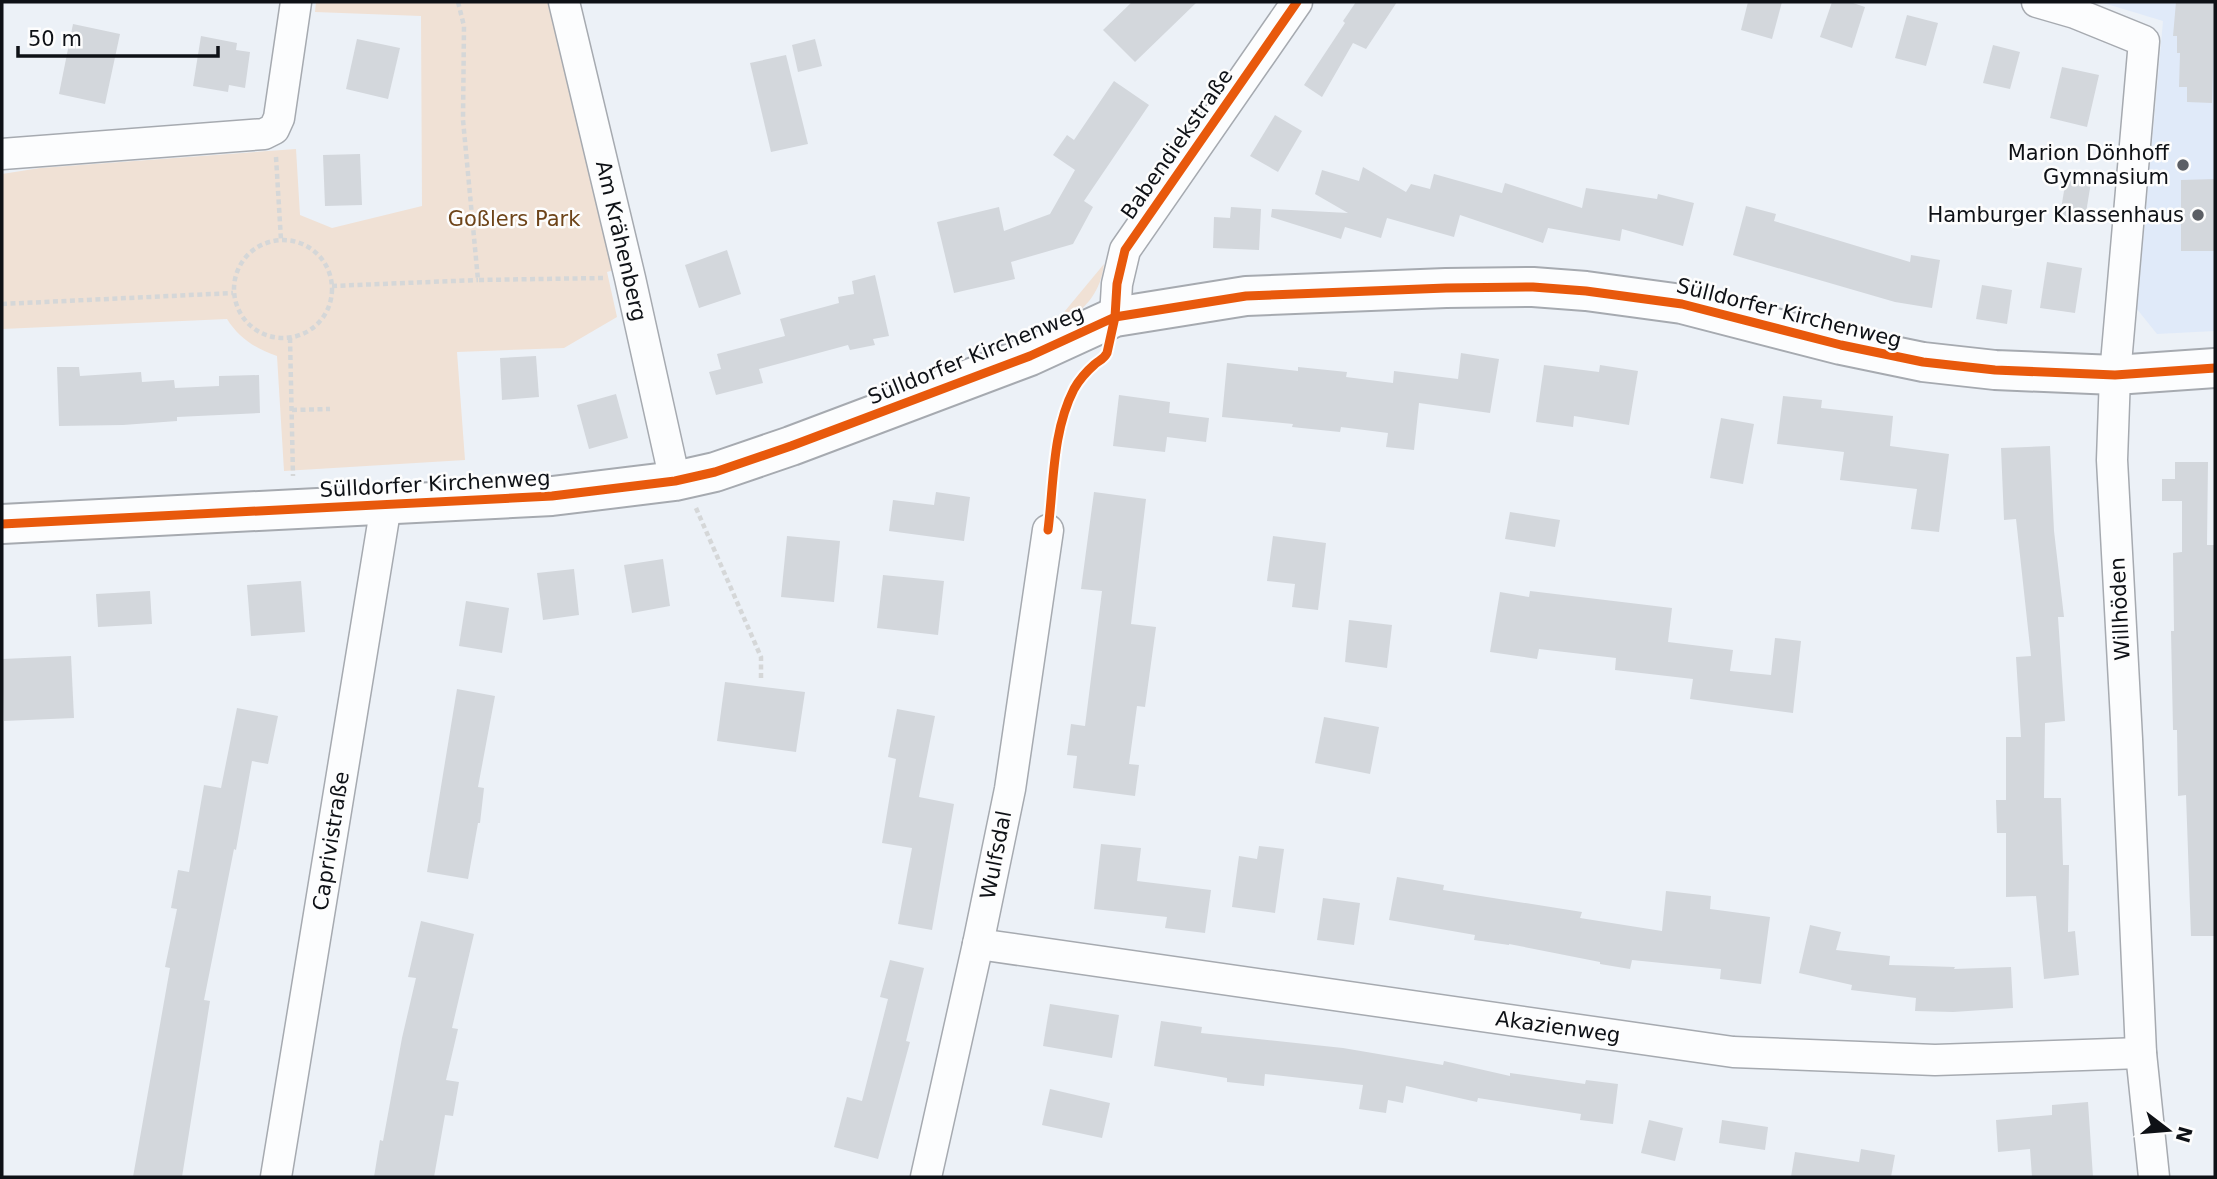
<svg xmlns="http://www.w3.org/2000/svg" width="2217" height="1179" font-family="'DejaVu Sans',sans-serif">
<style>
.built{fill:#e0eaf9}
.green{fill:#f0e1d5}
.building{fill:#d3d7dc}
.lines{fill:none;stroke-linecap:round;stroke-linejoin:round}
.street-casing{stroke:#a6aab0;stroke-width:33}
.secondary-casing{stroke:#a6aab0;stroke-width:42}
.path{stroke:#d5d7d8;stroke-width:4.5;stroke-dasharray:5 3.5;stroke-linecap:butt}
.street{stroke:#fcfdfe;stroke-width:30}
.secondary{stroke:#fcfdfe;stroke-width:38}
.cycleway-casing{stroke:#fdfdfd;stroke-width:13}
.cycleway{stroke:#e8590c;stroke-width:9}
.poi-dot{fill:#5c5f65;stroke:#fdfdfd;stroke-width:2.5}
.labels{text-anchor:middle;stroke-width:5;stroke-linejoin:round;paint-order:stroke}
.street-label{font-size:21px;fill:#0e1116;stroke:#fdfdfd}
.poi-label{font-size:21px;fill:#0e1116;stroke:#fdfdfd;text-anchor:end}
.park-label{font-size:21px;fill:#6e4419;stroke:#fdfdfd}
</style>
<rect width="100%" height="100%" fill="#ecf1f7"/>
<polygon class="built" points="2100,2 2215,2 2215,331 2157,334 2137,309 2163,21"/>
<g class="green">
<path d="M316 2H552L614 270 607 272 617 317 564 348 457 352 465 460 284 471 277 356C256 349 239 338 227 319L2 329V174L40 168 296 149 300 215 332 228 422 206 421 16 315 12Z"/>
<path d="M1104 264C1101 290 1087 309 1064 321L1063 319 1065 311Z"/>
</g>
<g class="building">
<polygon points="1132,2 1197,2 1135,62 1103,30"/>
<polygon points="1356,2 1397,2 1366,49 1353,43 1322,97 1304,85 1345,23 1343,21"/>
<polygon points="1748,2 1782,2 1772,39 1741,30"/>
<polygon points="1832,2 1850,2 1865,7 1852,48 1820,37"/>
<polygon points="2176,2 2215,2 2212,103 2187,102 2187,87 2179,87 2180,53 2177,53 2177,36 2173,36"/>
<polygon points="1907,15 1938,23 1926,66 1895,58"/>
<polygon points="73,24 120,34 105,104 59,94"/>
<polygon points="201,36 237,43 236,50 250,52 245,88 229,85 228,92 193,86"/>
<polygon points="357,39 400,48 388,99 346,89"/>
<polygon points="815,39 822,66 798,72 792,45"/>
<polygon points="1993,45 2020,52 2010,89 1983,83"/>
<polygon points="786,55 808,144 771,152 750,63"/>
<polygon points="2062,67 2099,75 2087,127 2050,118"/>
<polygon points="1114,81 1149,105 1084,201 1093,207 1073,244 1011,262 1015,279 954,293 937,222 999,207 1004,231 1050,214 1075,170 1053,155 1067,135 1074,140"/>
<polygon points="1275,115 1302,131 1278,172 1250,156"/>
<polygon points="360,154 362,205 325,206 323,155"/>
<polygon points="1363,167 1406,192 1411,184 1430,189 1434,174 1502,193 1505,183 1582,208 1586,188 1657,199 1658,194 1694,203 1683,246 1622,229 1620,241 1548,228 1543,243 1460,215 1454,237 1387,218 1381,238 1345,227 1341,239 1271,217 1272,209 1348,213 1315,194 1322,170 1359,181"/>
<polygon points="2066,179 2091,182 2085,219 2060,215"/>
<polygon points="2215,179 2215,251 2181,251 2181,180"/>
<polygon points="1746,206 1776,214 1774,221 1910,262 1911,255 1940,260 1932,308 1895,302 1733,255"/>
<polygon points="1231,207 1261,209 1259,250 1213,248 1214,217 1230,218"/>
<polygon points="727,250 741,294 699,308 685,265"/>
<polygon points="2047,262 2082,268 2075,313 2040,308"/>
<polygon points="875,275 889,336 873,339 875,345 850,350 848,345 759,369 763,383 716,395 709,372 721,369 717,354 785,336 780,319 839,303 838,297 854,294 852,281"/>
<polygon points="1982,285 2012,290 2007,324 1976,319"/>
<polygon points="1461,353 1499,359 1490,413 1419,403 1414,450 1386,447 1388,433 1341,427 1340,432 1292,427 1293,424 1222,417 1227,363 1298,371 1298,367 1347,372 1346,377 1393,383 1394,371 1458,379"/>
<polygon points="536,356 539,397 502,400 500,358"/>
<polygon points="1544,365 1599,372 1600,365 1638,371 1629,425 1574,416 1573,427 1536,422"/>
<polygon points="57,367 79,367 80,376 141,372 142,382 174,380 175,388 219,386 219,376 259,375 260,413 177,417 177,421 123,425 59,426"/>
<polygon points="616,394 628,438 589,449 577,405"/>
<polygon points="1119,395 1170,402 1169,413 1209,418 1206,442 1167,437 1165,452 1113,446"/>
<polygon points="1783,396 1822,400 1821,408 1893,416 1890,446 1949,454 1939,532 1911,529 1917,489 1840,480 1844,452 1777,444"/>
<polygon points="1721,418 1754,424 1743,484 1710,478"/>
<polygon points="2050,446 2054,531 2064,617 2058,617 2065,721 2045,723 2044,798 2061,798 2063,865 2069,865 2068,932 2075,931 2079,975 2044,979 2036,896 2006,897 2006,833 1997,833 1996,800 2006,800 2006,737 2021,737 2016,657 2031,656 2016,519 2004,520 2001,448"/>
<polygon points="2175,462 2208,462 2207,545 2215,545 2215,936 2191,936 2186,795 2178,796 2177,730 2173,730 2171,631 2174,631 2173,553 2182,552 2182,501 2162,501 2162,479 2175,479"/>
<polygon points="936,492 970,497 964,541 889,531 893,500 934,505"/>
<polygon points="1094,492 1146,499 1131,624 1156,627 1145,707 1137,706 1129,764 1139,765 1135,796 1073,788 1077,756 1067,755 1071,724 1085,726 1102,591 1081,589"/>
<polygon points="1510,512 1560,520 1555,547 1505,539"/>
<polygon points="787,536 840,541 834,602 781,597"/>
<polygon points="1273,536 1326,543 1318,610 1292,607 1295,584 1267,581"/>
<polygon points="663,559 670,606 632,613 624,565"/>
<polygon points="574,569 579,615 543,620 537,573"/>
<polygon points="883,575 944,581 938,635 877,628"/>
<polygon points="301,581 305,632 251,636 247,585"/>
<polygon points="150,591 152,624 98,627 96,594"/>
<polygon points="1530,591 1672,608 1668,642 1733,650 1730,671 1771,675 1775,638 1801,641 1793,713 1690,699 1693,679 1615,670 1616,658 1539,649 1537,659 1490,652 1500,592 1529,597"/>
<polygon points="466,601 509,608 502,653 459,646"/>
<polygon points="1349,620 1392,625 1387,668 1345,662"/>
<polygon points="71,656 74,718 4,721 2,659"/>
<polygon points="725,682 805,692 796,752 717,741"/>
<polygon points="457,689 495,696 478,787 484,788 480,823 478,823 468,879 427,872"/>
<polygon points="237,708 278,716 268,764 252,761 236,850 234,849 204,1000 210,1001 182,1177 133,1177 170,968 165,967 177,909 171,908 178,870 189,872 204,785 221,788"/>
<polygon points="897,709 935,716 919,797 954,804 932,930 898,924 912,848 882,843 896,759 888,757"/>
<polygon points="1324,717 1379,727 1370,774 1315,763"/>
<polygon points="1101,844 1141,848 1137,881 1211,890 1205,933 1165,928 1167,917 1094,909"/>
<polygon points="1259,846 1284,849 1275,913 1232,907 1239,856 1257,859"/>
<polygon points="1397,877 1444,885 1443,890 1582,912 1580,918 1662,931 1666,891 1711,896 1710,909 1770,917 1761,984 1720,979 1721,969 1632,960 1630,969 1600,964 1600,962 1509,944 1509,945 1474,940 1475,935 1389,920"/>
<polygon points="1323,898 1360,903 1354,945 1317,940"/>
<polygon points="421,921 474,934 452,1028 458,1029 446,1080 459,1082 453,1116 445,1115 434,1177 374,1177 380,1140 383,1141 402,1038 416,978 408,977"/>
<polygon points="1810,925 1841,932 1836,950 1890,956 1889,965 1955,967 1954,969 2011,967 2013,1008 1953,1012 1915,1011 1916,998 1851,990 1852,985 1799,973"/>
<polygon points="890,960 924,968 906,1041 910,1042 878,1159 834,1147 847,1097 862,1101 888,999 880,997"/>
<polygon points="1050,1004 1119,1015 1112,1058 1043,1046"/>
<polygon points="1161,1021 1202,1027 1201,1033 1343,1048 1443,1065 1444,1061 1510,1076 1510,1073 1585,1084 1586,1080 1618,1084 1613,1124 1580,1120 1581,1114 1478,1098 1477,1102 1406,1086 1403,1103 1388,1100 1386,1113 1359,1109 1363,1085 1265,1074 1264,1086 1227,1082 1227,1078 1154,1066"/>
<polygon points="1050,1089 1110,1103 1102,1138 1042,1125"/>
<polygon points="2088,1102 2093,1177 2032,1177 2030,1149 1998,1152 1996,1120 2052,1115 2052,1105"/>
<polygon points="1649,1120 1683,1128 1675,1161 1641,1153"/>
<polygon points="1722,1120 1768,1127 1765,1150 1719,1143"/>
<polygon points="1861,1149 1895,1155 1891,1177 1791,1177 1795,1152 1859,1162"/>
</g>
<g class="lines">
<defs>
<g id="street">
<polyline points="564,2 630,278 675,481"/>
<polyline points="2037,2 2075,13 2144,41 2115,375 2112,460 2127,739 2141,1053 2154,1177"/>
<polyline points="2,154 264,134 274,129 279,118 296,2"/>
<polyline points="1115,317 1117,284 1125,250 1297,2"/>
<polyline points="978,944 1733,1052 1935,1060 2141,1053"/>
<polyline points="276,1177 386,505"/>
<polyline points="926,1177 978,944 1010,789 1048,530"/>
</g>
<polyline id="secondary" points="2,524 552,496 675,481 715,472 791,446 1030,356 1115,317 1246,296 1446,288 1533,287 1586,291 1682,304 1841,345 1923,362 1995,370 2115,375 2215,368"/>
</defs>
<use href="#street" class="street-casing"/>
<use href="#secondary" class="secondary-casing"/>
<g class="path">
<polyline points="458,2 464,26 463,120 478,280 603,278"/>
<polyline points="276,157 281,240"/>
<circle cx="283" cy="289" r="49"/>
<polyline points="332,286 478,280"/>
<polyline points="2,304 233,293"/>
<polyline points="290,338 293,476"/>
<polyline points="292,410 330,409"/>
<polyline points="696,508 761,657 761,678"/>
</g>
<use href="#street" class="street"/>
<use href="#secondary" class="secondary"/>
<defs>
<g id="cycleway">
<polyline points="2,524 552,496 675,481 715,472 791,446 1030,356 1115,317 1246,296 1446,288 1533,287 1586,291 1682,304 1841,345 1923,362 1995,370 2115,375 2215,368"/>
<path d="M1048 530C1054 483 1052 432 1074 389 1079 380 1087 371 1095 364 1100 360 1104 359 1107 353L1115 317 1117 284 1125 250 1297 2"/>
</g>
</defs>
<use href="#cycleway" class="cycleway-casing"/>
<use href="#cycleway" class="cycleway"/>
</g>
<g class="poi-dot">
<circle cx="2183" cy="165" r="7"/>
<circle cx="2198" cy="215" r="7"/>
</g>
<g class="labels">
<g class="street-label">
<text transform="translate(1177 144) rotate(-55)" y="7">Babendiekstraße</text>
<text transform="translate(621 241) rotate(77)" y="7">Am Krähenberg</text>
<text transform="translate(1789 313) rotate(14)" y="7">Sülldorfer Kirchenweg</text>
<text transform="translate(976 355) rotate(-22)" y="7">Sülldorfer Kirchenweg</text>
<text transform="translate(435 484) rotate(-3)" y="7">Sülldorfer Kirchenweg</text>
<text transform="translate(2120 609) rotate(-93)" y="7">Willhöden</text>
<text transform="translate(331 841) rotate(-81)" y="7">Caprivistraße</text>
<text transform="translate(996 855) rotate(-79)" y="7">Wulfsdal</text>
<text transform="translate(1558 1027) rotate(8)" y="7">Akazienweg</text>
</g>
<g class="poi-label">
<text x="2169" y="160">Marion Dönhoff<tspan x="2169" dy="24">Gymnasium</tspan></text>
<text x="2184" y="222">Hamburger Klassenhaus</text>
</g>
<g class="park-label">
<text x="514" y="226">Goßlers Park</text>
</g>
</g>
<rect width="2217" height="1179" fill="none" stroke="#0e1116" stroke-width="7"/>
<g transform="translate(2168 1130) rotate(106)" stroke="#fdfdfd" stroke-width="5" paint-order="stroke">
<path d="M0-5L12 26L0 18L-12 26Z" fill="#0e1116"/>
<text y="-10" font-size="19" font-weight="bold" text-anchor="middle" fill="#0e1116">N</text>
</g>
<path d="M18 46v10h200v-10" fill="none" stroke="#0e1116" stroke-width="3.5"/>
<text x="28" y="46" font-size="21" fill="#0e1116" stroke="#fdfdfd" stroke-width="5" paint-order="stroke">50 m</text>
</svg>
